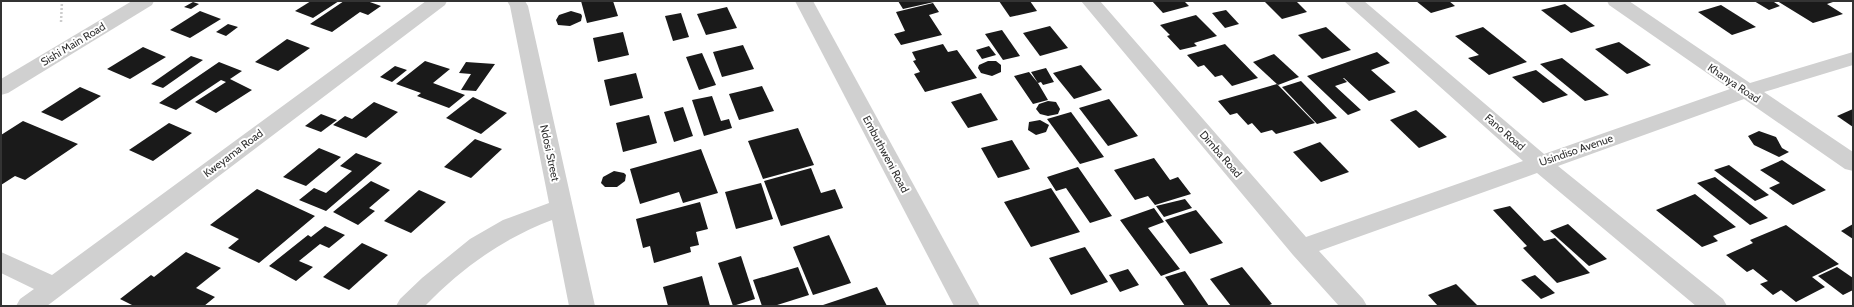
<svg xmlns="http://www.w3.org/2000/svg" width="1854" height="307" font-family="Cabin,sans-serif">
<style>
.building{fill:#1a1a1a}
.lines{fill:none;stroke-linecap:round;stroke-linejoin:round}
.path{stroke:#cdcdcd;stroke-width:2.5;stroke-dasharray:2 2;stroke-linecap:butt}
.minor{fill:#d0d0d0;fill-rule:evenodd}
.tertiary{fill:#d0d0d0;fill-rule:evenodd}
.labels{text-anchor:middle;stroke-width:4;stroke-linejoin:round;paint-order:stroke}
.street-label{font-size:11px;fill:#333;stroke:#fff}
</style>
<rect width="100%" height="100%" fill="#fff"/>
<g class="building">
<polygon points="311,1 339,1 313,18 295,11"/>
<polygon points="344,1 367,1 381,6 368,15 360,12 332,32 310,24"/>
<polygon points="581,1 613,1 618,16 587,23"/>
<polygon points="898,1 934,1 934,2 903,9"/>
<polygon points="999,1 1030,1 1037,11 1010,17"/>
<polygon points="1152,1 1184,1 1189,6 1163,13"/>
<polygon points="1264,1 1296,1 1307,12 1282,19"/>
<polygon points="1416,1 1449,1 1455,6 1431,13"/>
<polygon points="1754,1 1776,1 1774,2 1780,6 1769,10"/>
<polygon points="1777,1 1836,1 1827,4 1843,14 1813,23"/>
<polygon points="193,2 199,4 191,9 184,7"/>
<polygon points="933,3 939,12 929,15 942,35 901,45 894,34 905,31 896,12"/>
<polygon points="1565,4 1595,26 1571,33 1541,10"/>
<polygon points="1721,5 1756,27 1732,35 1698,12"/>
<polygon points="727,7 737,28 706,35 697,14"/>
<polygon points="1226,10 1239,24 1225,28 1212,13"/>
<polygon points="200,11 221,19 190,38 170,30"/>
<polygon points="571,11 581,14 582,16 581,21 570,26 558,25 556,20 559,15"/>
<polygon points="681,13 689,37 673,41 665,16"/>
<polygon points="1196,15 1217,36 1194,43 1197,46 1180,50 1167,36 1170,35 1160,25"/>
<polygon points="228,24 238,27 226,36 216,32"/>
<polygon points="1050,26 1068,48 1040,56 1023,33"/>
<polygon points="1326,27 1351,50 1322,59 1298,35"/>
<polygon points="1483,27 1527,62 1489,75 1468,58 1479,55 1455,36"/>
<polygon points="1002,30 1020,56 1003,60 985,34"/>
<polygon points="623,32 629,55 598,62 593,38"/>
<polygon points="287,39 310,48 278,71 255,62"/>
<polygon points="1619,42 1651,65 1627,74 1595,49"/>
<polygon points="943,44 948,52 957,50 977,78 925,92 914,74 920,72 913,61 916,60 912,52"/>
<polygon points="1225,44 1258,78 1232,86 1222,75 1215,77 1204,65 1198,67 1187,55"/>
<polygon points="743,45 754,69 722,77 713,52"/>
<polygon points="989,46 996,55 982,59 976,50"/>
<polygon points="143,47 166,57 130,79 107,69"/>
<polygon points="1377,52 1390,63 1371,70 1396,92 1369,101 1344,78 1343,78 1347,82 1335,86 1361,110 1348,115 1307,76"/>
<polygon points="702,53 716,85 699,90 686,57"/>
<polygon points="1274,54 1299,77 1278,85 1253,62"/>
<polygon points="191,56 203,60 163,88 151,84"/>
<polygon points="1562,58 1609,95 1585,101 1540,64"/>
<polygon points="425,61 450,69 433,83 465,95 449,108 417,96 421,93 396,84"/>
<polygon points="988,61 996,61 1001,65 1001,72 992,76 981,73 978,68 979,65"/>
<polygon points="219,62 242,71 230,79 252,90 216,113 195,102 226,82 221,80 176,110 159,103"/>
<polygon points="466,62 495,64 476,91 461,90 471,74 459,73"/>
<polygon points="1081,65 1102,90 1074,99 1053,73"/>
<polygon points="395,66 407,70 392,82 380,77"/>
<polygon points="1046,68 1054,82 1043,85 1041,82 1038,83 1048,100 1033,104 1014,76 1029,72 1038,83 1031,72"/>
<polygon points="1536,70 1568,95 1543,103 1512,77"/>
<polygon points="636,73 643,98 610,106 604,80"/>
<polygon points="1301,81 1337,118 1317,124 1282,87"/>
<polygon points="1277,84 1315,123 1276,134 1272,130 1261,133 1252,123 1248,125 1237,113 1230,115 1218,101"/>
<polygon points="762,86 774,111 739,120 729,94"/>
<polygon points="80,87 101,96 62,121 41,112"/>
<polygon points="981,93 998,120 968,128 951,102"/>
<polygon points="712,96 721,121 729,119 732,128 704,136 692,100"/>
<polygon points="473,97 507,113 481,134 446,118"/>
<polygon points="1109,99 1138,136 1108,146 1079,108"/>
<polygon points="1048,101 1056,102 1060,109 1058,114 1048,116 1040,114 1036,109 1039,104"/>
<polygon points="374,102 398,112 366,138 333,125 345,116 352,119"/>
<polygon points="683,107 693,136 674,142 664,112"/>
<polygon points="1853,109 1853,127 1837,116"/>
<polygon points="1416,110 1447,137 1419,148 1390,120"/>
<polygon points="1071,112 1104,157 1080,164 1047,119"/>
<polygon points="321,114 337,120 321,132 305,126"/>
<polygon points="649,115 657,143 623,152 616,123"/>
<polygon points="1040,120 1049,125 1046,132 1036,135 1028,130 1029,122"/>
<polygon points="23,121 78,144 25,180 15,176 1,185 1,135"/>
<polygon points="169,123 192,133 153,161 129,150"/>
<polygon points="798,128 814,165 763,179 748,141"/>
<polygon points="1759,131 1776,137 1782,148 1789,152 1779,157 1754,145 1748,136"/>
<polygon points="475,139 502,149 471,178 444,167"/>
<polygon points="1012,140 1030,169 998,178 981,148"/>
<polygon points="1320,142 1349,172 1321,182 1293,152"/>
<polygon points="319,148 341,157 306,186 283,177"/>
<polygon points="701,149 718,193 683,203 679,192 640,204 630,169"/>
<polygon points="356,153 382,163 326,211 299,200 314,188 326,193 352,171 340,166"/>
<polygon points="1154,158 1170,180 1178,177 1191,194 1155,205 1148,196 1135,200 1114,170"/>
<polygon points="1782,160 1826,190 1793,205 1769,188 1780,183 1760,170"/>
<polygon points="1729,165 1769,195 1755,201 1714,170"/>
<polygon points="1078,167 1112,216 1090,223 1066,188 1056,191 1047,177"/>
<polygon points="811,168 821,193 835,189 843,208 781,226 764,181"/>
<polygon points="614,171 624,173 626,175 625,181 617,187 605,187 601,183 603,177"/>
<polygon points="1715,177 1768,218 1750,225 1697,183"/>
<polygon points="371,181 390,190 369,208 375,211 358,225 333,212"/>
<polygon points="761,183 773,219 736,229 725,192"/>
<polygon points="1051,188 1080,232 1031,247 1004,202"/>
<polygon points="257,189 315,216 259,263 228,248 239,239 210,225"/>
<polygon points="419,190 446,202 411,233 384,221"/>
<polygon points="1695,194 1736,227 1713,236 1718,241 1702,247 1656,210"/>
<polygon points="1185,199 1192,208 1164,217 1156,206"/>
<polygon points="700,202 708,229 696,232 699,245 690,247 691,252 654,263 650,246 643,248 636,219"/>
<polygon points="1510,206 1544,241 1555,238 1590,273 1557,283 1523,248 1527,246 1493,210"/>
<polygon points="1154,208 1164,222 1148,228 1180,269 1161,276 1120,220"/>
<polygon points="1196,210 1223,243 1190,254 1165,220"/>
<polygon points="1568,224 1607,259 1589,266 1550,231"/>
<polygon points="1853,224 1853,239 1841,231"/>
<polygon points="1786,225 1839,264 1812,277 1825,287 1796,302 1781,290 1773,295 1760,284 1768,281 1753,269 1747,272 1726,255 1753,243 1750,240"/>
<polygon points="325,226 345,235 329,248 320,244 299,261 313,267 296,281 269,266 308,235 311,237"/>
<polygon points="829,235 851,283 813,295 793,247"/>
<polygon points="362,243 388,255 349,290 323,277"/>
<polygon points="1085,247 1108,282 1071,295 1049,258"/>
<polygon points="186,252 221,268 196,288 215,297 204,306 134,306 120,299 151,275 154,277"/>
<polygon points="741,256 755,299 733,306 718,263"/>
<polygon points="798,267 809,295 774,306 762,306 753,280"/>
<polygon points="1242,267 1272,304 1267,306 1231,306 1210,279"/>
<polygon points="1837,267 1853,278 1853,290 1843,295 1818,276"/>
<polygon points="1128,269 1139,285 1120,292 1109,275"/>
<polygon points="1185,271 1209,306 1185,306 1165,277"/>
<polygon points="1535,275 1555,293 1541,299 1521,280"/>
<polygon points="702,276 710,306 668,306 663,287"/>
<polygon points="1456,284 1478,306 1438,306 1428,295"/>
<polygon points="877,287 887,306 820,306"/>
</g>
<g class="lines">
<polyline class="path" points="61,22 62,1"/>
<g class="minor">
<polygon points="426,1 447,1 445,5 47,306 16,306 20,299 34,289 1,273 1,252 52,275"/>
<path d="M507 1H525L528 6 595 306H569L552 220C502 239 462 268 425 306H396L400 299 422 278 470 239 503 220 549 203 510 6Z"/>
<polygon points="1081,1 1100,1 1306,237 1523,161 1344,1 1364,1 1544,154 1730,89 1609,5 1607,1 1629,1 1750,83 1853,52 1853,65 1764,92 1853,152 1853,171 1845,169 1744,99 1558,166 1723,299 1727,306 1696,306 1537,173 1319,251 1363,299 1367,306 1339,306 1293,255"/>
</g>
<g class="tertiary">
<polygon points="132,1 154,1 152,5 8,93 1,95 1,79"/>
<polygon points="795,1 813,1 980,306 954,306"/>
</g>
</g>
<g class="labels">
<g class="street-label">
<text transform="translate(73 44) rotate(-31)" y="4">Sishi Main Road</text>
<text transform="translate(1734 83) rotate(34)" y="4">Khanya Road</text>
<text transform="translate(1505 132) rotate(41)" y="4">Fano Road</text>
<text transform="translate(1576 150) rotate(-19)" y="4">Usindiso Avenue</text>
<text transform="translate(233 153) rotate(-37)" y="4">Kweyama Road</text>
<text transform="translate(550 153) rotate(78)" y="4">Ndosi Street</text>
<text transform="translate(886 154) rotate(62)" y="4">Embuthweni Road</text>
<text transform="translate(1221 154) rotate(49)" y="4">Dimba Road</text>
</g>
</g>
<rect width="1854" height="307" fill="none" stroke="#333333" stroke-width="4"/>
</svg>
